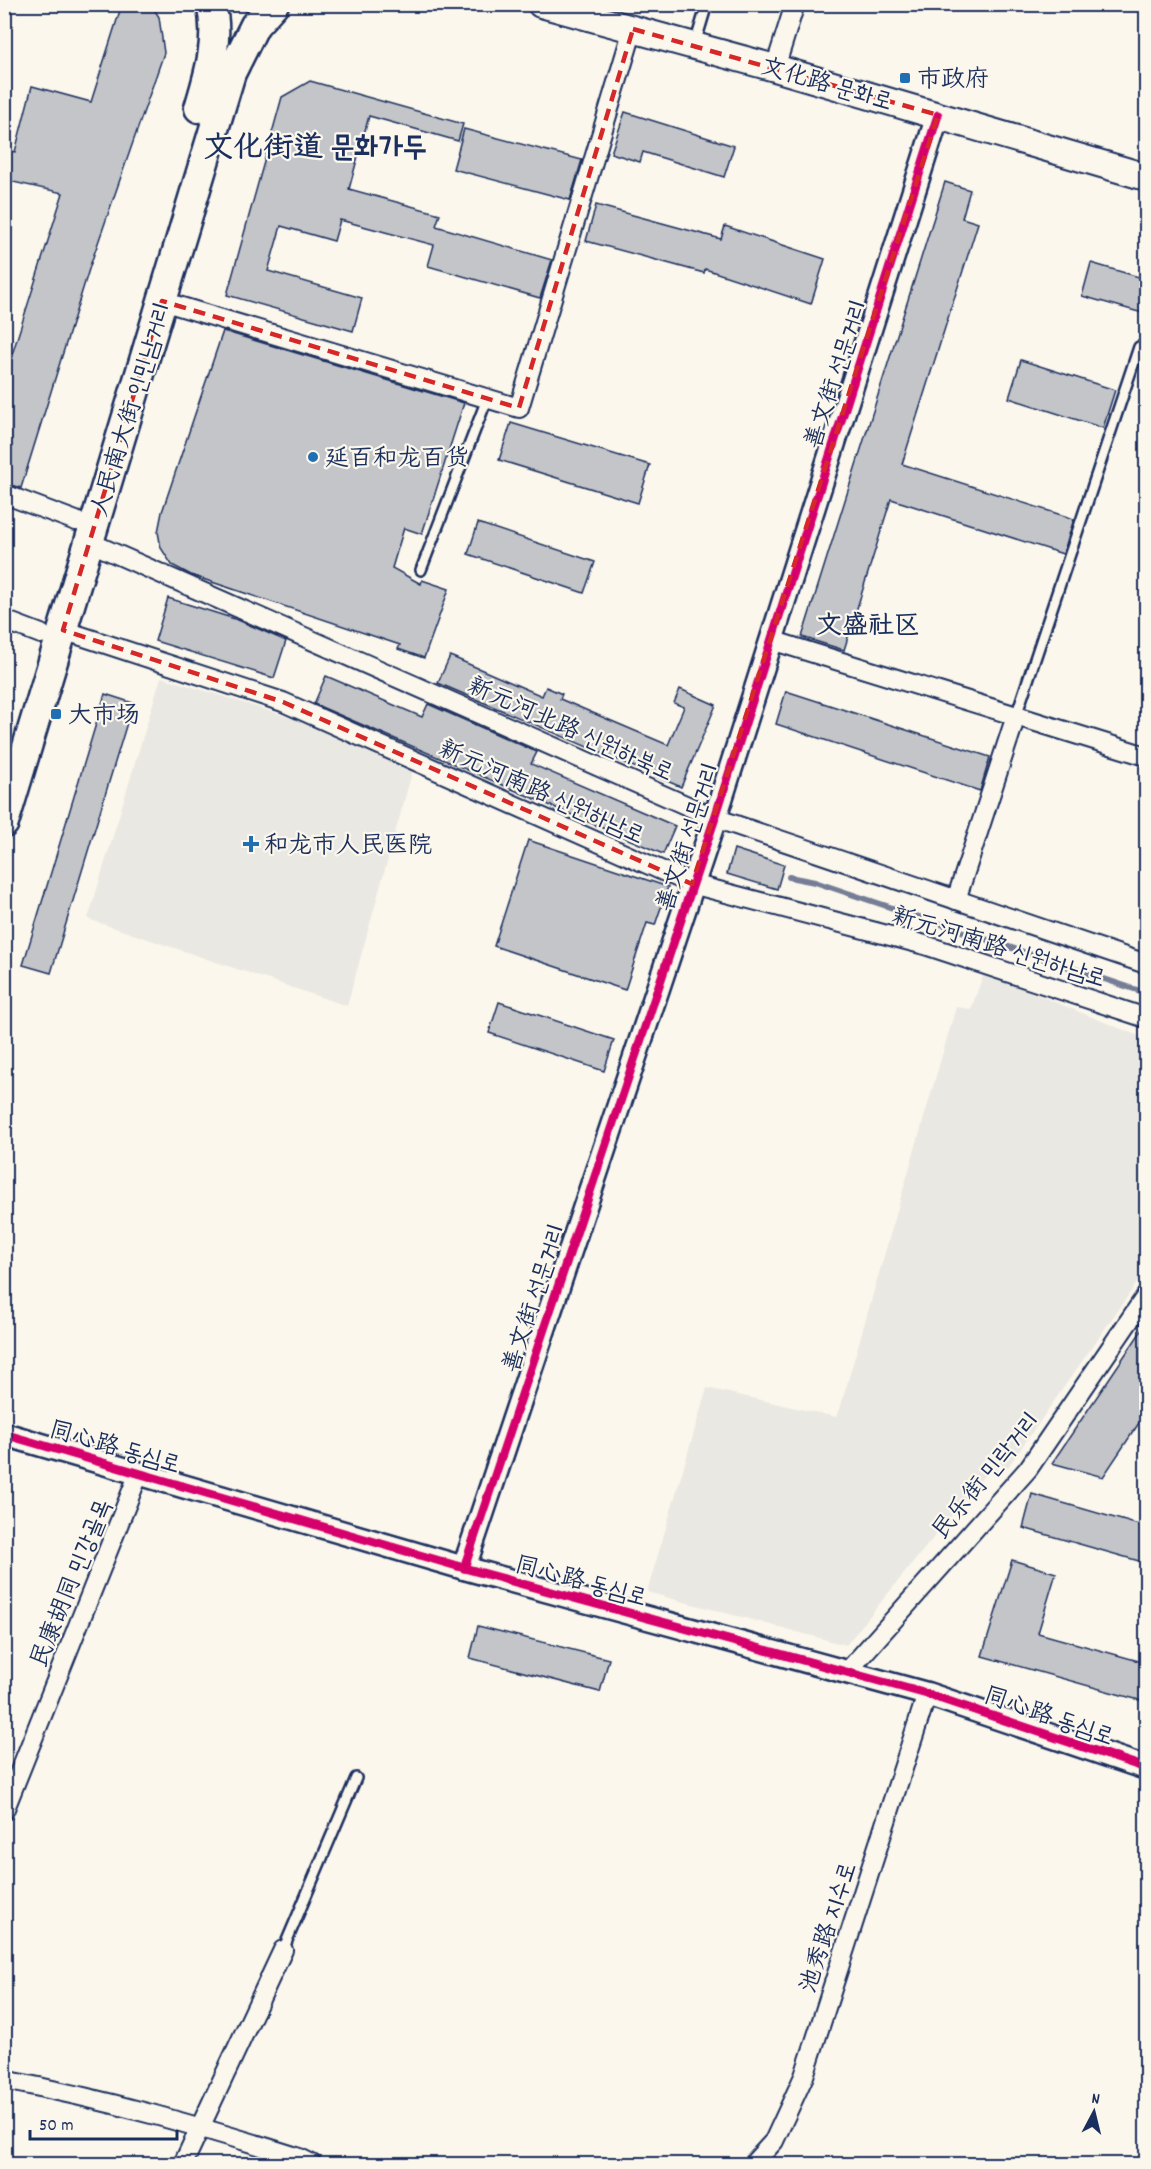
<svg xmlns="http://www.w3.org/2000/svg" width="1151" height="2169" font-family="Dekko,'LXGW WenKai TC','Poor Story',sans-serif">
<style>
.built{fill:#eae8e2}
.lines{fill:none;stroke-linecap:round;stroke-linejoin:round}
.stream{stroke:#747e96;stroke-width:6}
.building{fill:#c3c5c9;stroke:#1b2f5e;stroke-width:1.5}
.service-casing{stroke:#1b2f5e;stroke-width:14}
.minor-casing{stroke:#1b2f5e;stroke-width:22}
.tertiary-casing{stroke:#1b2f5e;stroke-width:27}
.secondary-casing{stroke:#1b2f5e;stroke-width:30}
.primary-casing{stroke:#1b2f5e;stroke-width:33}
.service{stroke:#fbf7ec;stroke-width:9}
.minor{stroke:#fbf7ec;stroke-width:18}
.tertiary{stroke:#fbf7ec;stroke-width:22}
.secondary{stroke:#fbf7ec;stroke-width:26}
.primary{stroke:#fbf7ec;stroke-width:28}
.cycleway-casing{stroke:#fbf7ec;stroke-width:13}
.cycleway{stroke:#d6006c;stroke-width:9}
.marked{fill:none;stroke:#d62828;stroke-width:4.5;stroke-dasharray:12 8;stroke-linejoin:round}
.poi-dot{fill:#1f6fb2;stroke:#fbf7ec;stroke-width:2}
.labels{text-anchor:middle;stroke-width:4.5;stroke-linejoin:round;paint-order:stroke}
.poi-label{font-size:24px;fill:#1b2f5e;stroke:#fbf7ec;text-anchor:start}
.street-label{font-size:24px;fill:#1b2f5e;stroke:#fbf7ec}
.neighbourhood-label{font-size:26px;font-weight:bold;fill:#1b2f5e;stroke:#fbf7ec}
.district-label{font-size:30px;font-weight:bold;fill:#1b2f5e;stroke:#fbf7ec}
</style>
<rect width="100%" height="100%" fill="#fbf7ec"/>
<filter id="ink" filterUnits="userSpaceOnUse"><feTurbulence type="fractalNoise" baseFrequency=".0167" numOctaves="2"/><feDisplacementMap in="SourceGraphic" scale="12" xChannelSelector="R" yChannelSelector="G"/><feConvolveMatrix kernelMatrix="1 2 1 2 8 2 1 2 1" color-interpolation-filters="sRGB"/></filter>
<g filter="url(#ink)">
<g class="built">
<polygon points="161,677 304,722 413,769 347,1006 88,919"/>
<polygon points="984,973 1146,1039 1146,1270 1008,1467 986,1473 846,1645 647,1592 707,1388 836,1417 843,1398 956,1007 971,1009"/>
</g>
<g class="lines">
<polyline class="stream" points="789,877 815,882 1146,993"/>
</g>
<g class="building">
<polygon points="122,4 151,4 159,17 164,53 90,266 21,488 4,483 4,380 63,193 4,180 4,150 15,152 32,86 91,102"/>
<polygon points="310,81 463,124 458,141 369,116 349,189 440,214 436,226 552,260 540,298 428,266 434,245 340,220 334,241 281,226 268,271 362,298 353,331 227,295 282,97"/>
<polygon points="625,112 734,146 724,177 643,152 640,162 611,153"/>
<polygon points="464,129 582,160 570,200 453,169"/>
<polygon points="945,182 970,190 962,218 978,223 902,464 1074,519 1063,554 891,499 844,650 802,637"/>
<polygon points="596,205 721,239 725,226 825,259 811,304 705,269 704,273 586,241"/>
<polygon points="1091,263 1146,279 1146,314 1082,296"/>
<polygon points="223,331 464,403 422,534 404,528 392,568 421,584 422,580 449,589 424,658 398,649 400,645 191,575 172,565 161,548 158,532 162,512"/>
<polygon points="1021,360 1115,390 1103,428 1009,398"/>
<polygon points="511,423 650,465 638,503 499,460"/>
<polygon points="478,523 595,562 584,593 468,554"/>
<polygon points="168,598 238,620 286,641 274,678 155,641"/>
<polygon points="450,656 542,696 546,687 562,694 560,699 668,745 684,707 674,703 680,689 716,705 681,787 438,683"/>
<polygon points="326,676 422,717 428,704 537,752 531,764 675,826 663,854 314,704"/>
<polygon points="786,691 990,757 980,791 776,724"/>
<polygon points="105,694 133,703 51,973 23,965"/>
<polygon points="528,840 668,887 655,925 647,923 625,990 494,946"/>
<polygon points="734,849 784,865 777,889 727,874"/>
<polygon points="499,1002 614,1040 604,1071 489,1033"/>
<polygon points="1146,1324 1146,1422 1141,1420 1103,1477 1052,1463"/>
<polygon points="1032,1494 1146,1527 1146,1563 1023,1528"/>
<polygon points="1012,1560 1056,1573 1038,1633 1146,1663 1146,1702 982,1656"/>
<polygon points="478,1626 609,1659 600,1692 470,1658"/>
</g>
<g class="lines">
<defs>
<g id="service">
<polyline points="695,44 707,4"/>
<polyline points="421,570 487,399"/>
<polyline points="1016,716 1139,347"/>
<polyline points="283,1950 356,1778"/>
</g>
<g id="minor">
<polyline points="775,68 795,4"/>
<polyline points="162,301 519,408 633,29"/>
<polyline points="4,494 76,521"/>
<polyline points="89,542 715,818 1146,964"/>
<polyline points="4,620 41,634"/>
<polyline points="63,630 283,702 692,884 925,945 1146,1018"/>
<polyline points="771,640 1146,756"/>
<polyline points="956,900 1016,716"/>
<polyline points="846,1673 1028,1469 1146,1296"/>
<polyline points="4,1811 139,1473"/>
<path d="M4 2080C105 2099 202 2127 300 2158L312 2164"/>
<polyline points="183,2164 283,1950"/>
<polyline points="753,2164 774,2141 804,2076 927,1694"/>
</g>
<g id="tertiary">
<polyline points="4,1434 464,1568 927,1694 1146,1768"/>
<polyline points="464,1568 715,818 938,115"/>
</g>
<polyline id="secondary" points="541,4 775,68 1146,177"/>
<g id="primary">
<path d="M199 108C209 75 220 39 211 4"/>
<polyline points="4,823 231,73 255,25 274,4"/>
</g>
</defs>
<use href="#service" class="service-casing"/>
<use href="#minor" class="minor-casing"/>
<use href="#tertiary" class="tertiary-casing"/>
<use href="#secondary" class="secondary-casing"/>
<use href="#primary" class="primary-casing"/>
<use href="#service" class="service"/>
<use href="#minor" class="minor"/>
<use href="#tertiary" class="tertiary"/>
<use href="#secondary" class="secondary"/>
<use href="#primary" class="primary"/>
<defs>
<g id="cycleway">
<polyline points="4,1434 464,1568 927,1694 1146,1768"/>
<polyline points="464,1568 715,818 938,115"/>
</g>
</defs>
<use href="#cycleway" class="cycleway-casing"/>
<use href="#cycleway" class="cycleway"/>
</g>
</g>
<path class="marked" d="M633 29 938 115 692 884 283 702 63 630 162 301 519 408Z"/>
<g class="poi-dot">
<rect x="899" y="72" width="12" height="12" rx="3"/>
<circle cx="313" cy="457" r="6"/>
<rect x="50" y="708" width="12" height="12" rx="3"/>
<path d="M248 835h6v6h6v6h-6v6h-6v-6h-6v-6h6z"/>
</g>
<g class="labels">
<g class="poi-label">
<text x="917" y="86">市政府</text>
<text x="325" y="465">延百和龙百货</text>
<text x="68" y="722">大市场</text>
<text x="264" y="852">和龙市人民医院</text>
</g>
<g class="street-label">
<text transform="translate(827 83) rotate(16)" y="8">文化路 문화로</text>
<text transform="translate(835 374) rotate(-72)" y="8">善文街 선문거리</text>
<text transform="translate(130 409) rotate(-73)" y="8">人民南大街 인민남거리</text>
<text transform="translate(571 728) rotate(24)" y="8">新元河北路 신원하북로</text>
<text transform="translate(542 791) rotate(24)" y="8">新元河南路 신원하남로</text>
<text transform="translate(687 837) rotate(-72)" y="8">善文街 선문거리</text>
<text transform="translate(999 946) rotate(17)" y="8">新元河南路 신원하남로</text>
<text transform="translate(533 1298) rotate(-72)" y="8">善文街 선문거리</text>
<text transform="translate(115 1446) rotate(16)" y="8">同心路 동심로</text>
<text transform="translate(985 1475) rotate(-51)" y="8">民乐街 민락거리</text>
<text transform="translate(581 1580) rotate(15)" y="8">同心路 동심로</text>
<text transform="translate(70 1583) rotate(-68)" y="8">民康胡同 민강골목</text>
<text transform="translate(1049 1715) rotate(19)" y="8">同心路 동심로</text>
<text transform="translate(827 1927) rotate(-72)" y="8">池秀路 지수로</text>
</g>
<g class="neighbourhood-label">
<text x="868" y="633">文盛社区</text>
</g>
<g class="district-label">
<text x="315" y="156">文化街道 문화가두</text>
</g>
</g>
<rect width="1151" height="2169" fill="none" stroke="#fbf7ec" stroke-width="24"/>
<rect x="12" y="12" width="1127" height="2145" fill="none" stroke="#1b2f5e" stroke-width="2" filter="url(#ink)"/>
<g transform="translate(1094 2112) rotate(7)" stroke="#fbf7ec" stroke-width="4.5" paint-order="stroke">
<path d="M0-4.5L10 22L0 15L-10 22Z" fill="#1b2f5e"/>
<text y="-9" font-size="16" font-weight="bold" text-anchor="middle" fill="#1b2f5e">N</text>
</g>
<path d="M30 2130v9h147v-9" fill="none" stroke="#1b2f5e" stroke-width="3"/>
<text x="39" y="2130" font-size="18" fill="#1b2f5e" stroke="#fbf7ec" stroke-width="4.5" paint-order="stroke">50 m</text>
</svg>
